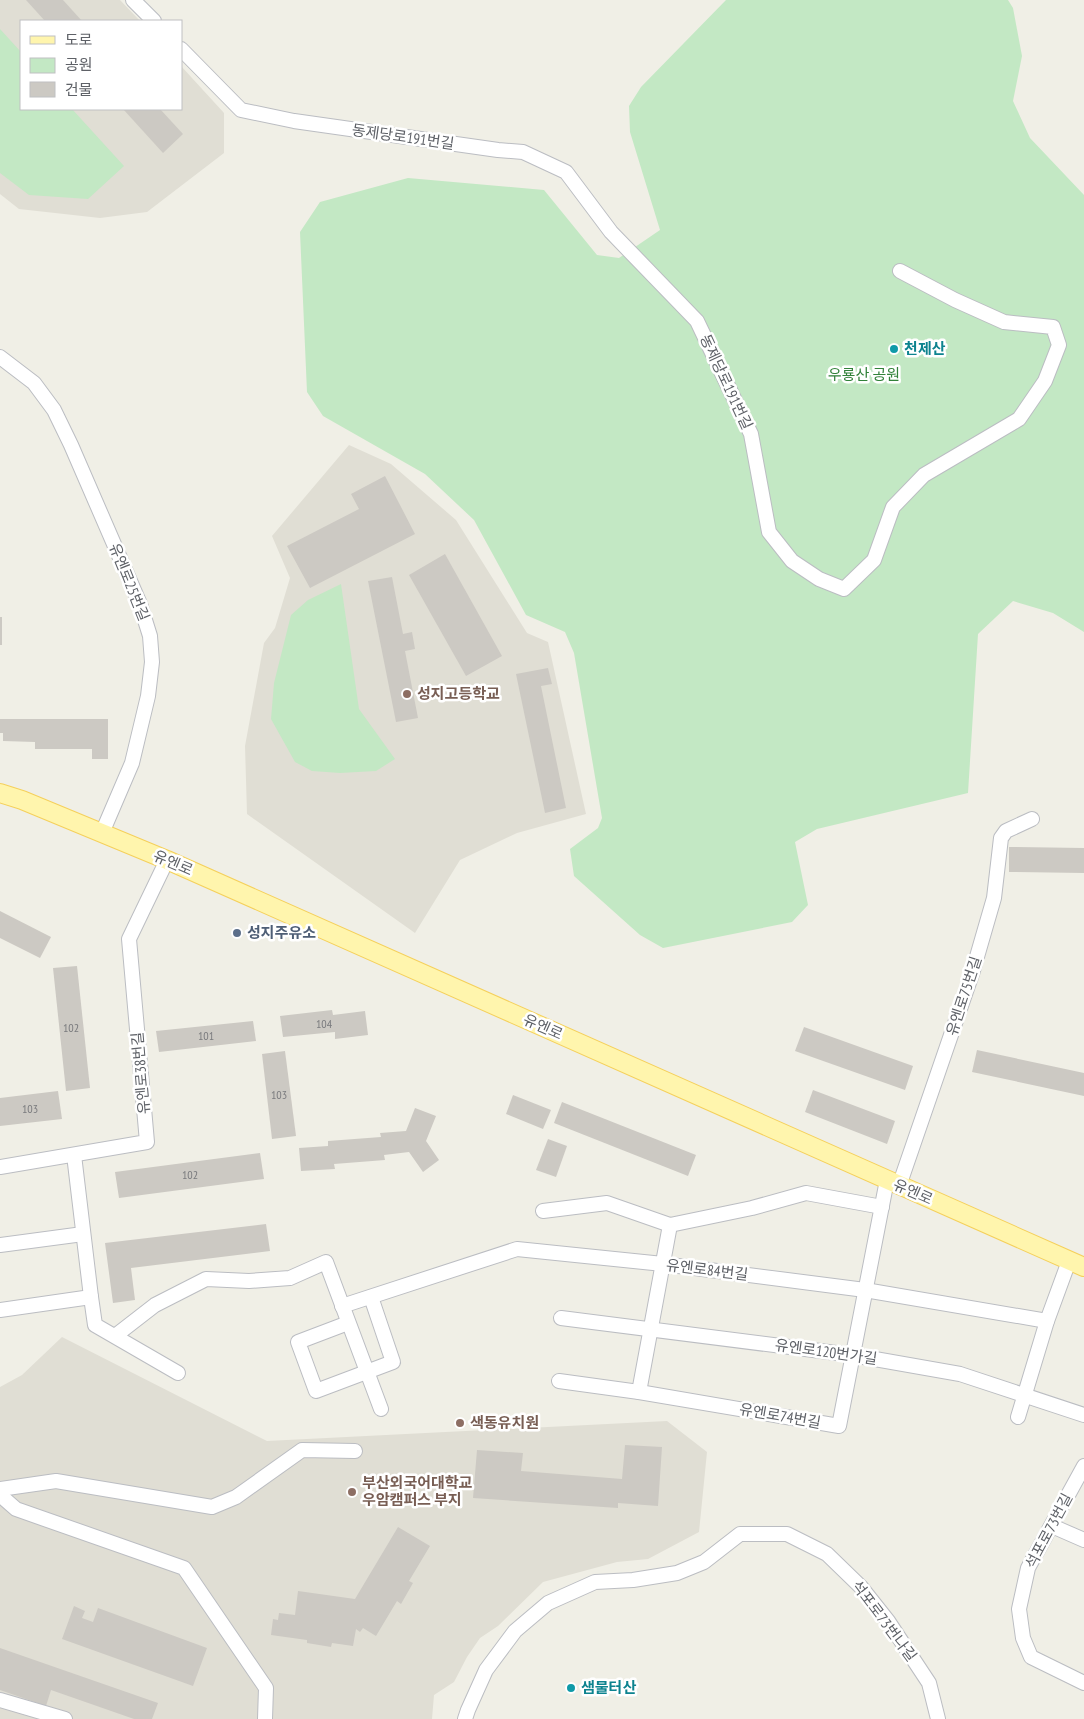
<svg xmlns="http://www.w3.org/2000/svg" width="1084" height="1719" font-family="'PT Sans Narrow','Noto Sans KR',sans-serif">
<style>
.education{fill:#e0ded4}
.green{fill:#c3e8c4}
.building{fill:#ccc9c3}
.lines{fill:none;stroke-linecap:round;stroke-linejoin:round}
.minor-casing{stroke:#bbbdc2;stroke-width:16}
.major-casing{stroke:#f5d05b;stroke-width:20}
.minor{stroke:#fff;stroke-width:14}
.major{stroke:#fff5ad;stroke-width:18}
.culture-dot{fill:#0f9aa8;stroke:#fff;stroke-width:2}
.education-dot{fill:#8d6e63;stroke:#fff;stroke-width:2}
.service-dot{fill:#5c6f8a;stroke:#fff;stroke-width:2}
.labels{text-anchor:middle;stroke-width:5;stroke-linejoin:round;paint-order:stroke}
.number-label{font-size:12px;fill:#7a7b7e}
.street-label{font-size:15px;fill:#5e6167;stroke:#fff}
.culture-label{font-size:15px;font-weight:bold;fill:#0d838f;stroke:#fff;text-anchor:start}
.park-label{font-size:15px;fill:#32823a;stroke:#fff}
.education-label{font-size:15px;font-weight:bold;fill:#785e54;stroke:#fff;text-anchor:start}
.service-label{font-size:15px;font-weight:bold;fill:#4e5e75;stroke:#fff;text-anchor:start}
</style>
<rect width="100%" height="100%" fill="#f0efe6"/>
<g class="education">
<polygon points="0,0 120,0 140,21 21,21 21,109 181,109 181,66 224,113 224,153 147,212 100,218 19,209 0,194"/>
<polygon points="349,445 391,464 456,520 527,633 548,642 586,814 517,833 460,860 415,933 247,814 245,746 264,643 275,628 290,578 272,536"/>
<polygon points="62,1337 267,1441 667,1421 707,1452 699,1532 648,1559 617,1562 543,1582 498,1626 480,1638 467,1657 454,1682 434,1695 432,1719 0,1719 0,1387 22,1375"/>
</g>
<g class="green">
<polygon points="726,0 1008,0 1013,8 1022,56 1013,101 1030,138 1084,195 1084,632 1053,613 1013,601 978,634 968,793 817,829 795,842 808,905 792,922 663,948 640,935 574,876 570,849 598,828 602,818 574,653 565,632 526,615 474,520 425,474 323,416 307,392 300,232 320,202 408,178 544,190 597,255 619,258 660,230 630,132 629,106 641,87"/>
<polygon points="0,29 21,52 21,109 72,109 124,166 88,199 29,195 0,173"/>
<polygon points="341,584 359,709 395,759 376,771 340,773 312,771 295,762 271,719 274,683 291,615 308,600"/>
</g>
<g class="building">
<polygon points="26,0 63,0 82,21 45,21"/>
<polygon points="123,109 160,109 183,134 163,153"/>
<polygon points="385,476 415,534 310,588 287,546 359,509 351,494"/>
<polygon points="445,554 502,656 466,676 409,575"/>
<polygon points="392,577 403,634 412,632 415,649 405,651 418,718 396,722 368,581"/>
<rect x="0" y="617" width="2" height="28"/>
<polygon points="548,668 552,684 541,686 566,808 545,813 516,674"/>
<polygon points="0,719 108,719 108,759 92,759 92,749 35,749 35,742 3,741 3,733 0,733"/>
<polygon points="1009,847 1084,848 1084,873 1009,872"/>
<polygon points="0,911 51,937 40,958 0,938"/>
<polygon points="77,966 90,1088 66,1091 53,968"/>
<polygon points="332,1010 333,1015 365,1011 368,1035 335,1039 335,1032 283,1037 280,1016"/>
<polygon points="253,1021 256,1041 159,1052 156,1031"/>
<polygon points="804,1027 913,1066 905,1090 795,1051"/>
<polygon points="977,1050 1084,1073 1084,1096 972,1072"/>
<polygon points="285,1051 296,1136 272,1139 262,1054"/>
<polygon points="813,1090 895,1121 887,1144 805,1112"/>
<polygon points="58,1091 62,1119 0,1126 0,1098"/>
<polygon points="513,1095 551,1110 543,1129 506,1114"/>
<polygon points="562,1102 696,1155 688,1176 554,1123"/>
<polygon points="415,1108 436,1116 426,1141 439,1160 423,1172 409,1152 384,1155 385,1160 334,1164 335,1169 301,1171 299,1148 328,1146 328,1141 381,1137 380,1133 406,1131"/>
<polygon points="548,1139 567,1146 556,1177 536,1170"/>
<polygon points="260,1153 264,1179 119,1198 115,1172"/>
<polygon points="266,1224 270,1251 131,1268 135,1300 113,1303 105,1243"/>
<polygon points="625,1445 662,1447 658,1506 618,1503 618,1508 473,1498 477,1450 523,1453 521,1471 622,1479"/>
<polygon points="398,1527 430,1546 409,1581 413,1583 401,1604 397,1601 376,1636 363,1628 360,1632 356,1629 353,1646 332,1643 331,1647 307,1643 307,1640 271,1635 273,1619 278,1620 279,1613 295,1615 298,1591 355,1599"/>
<polygon points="74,1606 85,1611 82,1618 93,1622 98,1608 207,1648 193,1686 62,1639"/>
<polygon points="0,1648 158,1703 152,1719 134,1719 51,1690 46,1706 0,1690"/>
</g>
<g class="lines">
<defs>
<g id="minor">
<polyline points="133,0 154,21"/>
<polyline points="181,49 241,110 294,121 498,150 523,152 566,172 611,232 697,321 751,434 769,532 792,561 819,579 844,589 874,560 893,507 924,475 1019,419 1045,381 1059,345 1053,327 1004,322 955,300 900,271"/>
<polyline points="0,357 34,383 54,410 71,445 140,604 150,636 152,662 148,696 132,763 102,833"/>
<polyline points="0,1167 147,1142 129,939 167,860"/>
<polyline points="899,1186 972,974 994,898 1001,838 1006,831 1032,819"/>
<polyline points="543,1211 607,1203 670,1225 752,1208 806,1193 882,1207"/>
<polyline points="0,1245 83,1234"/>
<polyline points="91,1297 95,1325 178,1373"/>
<polyline points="342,1306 517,1249 663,1264 865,1290 1047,1321"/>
<polyline points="0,1310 91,1297 74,1155"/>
<polyline points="561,1318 852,1355 960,1374 1084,1415"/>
<polyline points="348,1323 298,1342 316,1391 393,1362 371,1297"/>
<polyline points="115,1336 155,1305 206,1279 249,1281 290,1278 326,1262 381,1409"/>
<polyline points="559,1381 639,1392 839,1426 887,1180"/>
<polyline points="639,1392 670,1225"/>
<polyline points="1018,1417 1047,1321 1069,1261"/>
<polyline points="1084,1466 1028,1568 1019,1609 1023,1638 1031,1657 1084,1683"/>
<polyline points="0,1489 56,1481 212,1507 236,1497 302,1450 355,1451"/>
<polyline points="0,1495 16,1509 184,1568 266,1688 265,1719"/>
<polyline points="1052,1526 1084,1540"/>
<polyline points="0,1700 65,1719"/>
<polyline points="465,1719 468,1710 486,1670 515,1631 548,1603 595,1582 633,1580 677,1573 704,1562 740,1534 787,1534 827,1554 861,1587 888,1621 929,1683 938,1719"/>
</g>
<polyline id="major" points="0,793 22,800 167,860 1084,1267"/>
</defs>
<use href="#minor" class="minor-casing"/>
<use href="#major" class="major-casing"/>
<use href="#minor" class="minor"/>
<use href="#major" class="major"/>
</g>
<g class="culture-dot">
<circle cx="894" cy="349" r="5"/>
<circle cx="571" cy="1688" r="5"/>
</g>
<g class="education-dot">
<circle cx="407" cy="694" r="5"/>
<circle cx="460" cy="1423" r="5"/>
<circle cx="352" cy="1492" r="5"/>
</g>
<circle class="service-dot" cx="237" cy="933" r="5"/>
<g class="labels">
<g class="number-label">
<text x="324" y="1028">104</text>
<text x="71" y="1032">102</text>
<text x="206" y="1040">101</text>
<text x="279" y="1099">103</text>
<text x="30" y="1113">103</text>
<text x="190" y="1179">102</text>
</g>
<g class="street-label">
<text transform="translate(403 137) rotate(8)" y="5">동제당로191번길</text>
<text transform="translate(726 382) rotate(65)" y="5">동제당로191번길</text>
<text transform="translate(129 582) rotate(68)" y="5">유엔로25번길</text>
<text transform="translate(173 863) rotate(23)" y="5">유엔로</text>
<text transform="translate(964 996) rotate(-72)" y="5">유엔로75번길</text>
<text transform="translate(543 1027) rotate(24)" y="5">유엔로</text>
<text transform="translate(141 1073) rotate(-95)" y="5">유엔로38번길</text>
<text transform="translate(913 1192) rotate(24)" y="5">유엔로</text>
<text transform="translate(707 1270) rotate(7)" y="5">유엔로84번길</text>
<text transform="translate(826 1352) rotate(8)" y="5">유엔로120번가길</text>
<text transform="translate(780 1416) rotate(10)" y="5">유엔로74번길</text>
<text transform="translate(1049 1531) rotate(-62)" y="5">석포로73번길</text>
<text transform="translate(884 1621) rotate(53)" y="5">석포로73번나길</text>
</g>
<g class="culture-label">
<text x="904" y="354">천제산</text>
<text x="581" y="1693">샘물터산</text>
</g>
<g class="park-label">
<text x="864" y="380">우룡산 공원</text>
</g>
<g class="education-label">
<text x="417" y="699">성지고등학교</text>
<text x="470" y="1428">색동유치원</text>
<text x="362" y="1488">부산외국어대학교<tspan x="362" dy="17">우암캠퍼스 부지</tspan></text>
</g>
<g class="service-label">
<text x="247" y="938">성지주유소</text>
</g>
</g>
<rect x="20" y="20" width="162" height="90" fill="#ffffff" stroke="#bfc0c2"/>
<rect x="30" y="36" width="25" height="8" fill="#fff5ad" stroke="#bfc0c2"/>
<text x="65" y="45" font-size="15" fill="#5e6167">도로</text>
<rect x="30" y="58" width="25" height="15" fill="#c3e8c4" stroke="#bfc0c2"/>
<text x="65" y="70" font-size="15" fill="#5e6167">공원</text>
<rect x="30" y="82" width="25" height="15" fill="#ccc9c3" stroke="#bfc0c2"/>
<text x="65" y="95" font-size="15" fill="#5e6167">건물</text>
</svg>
